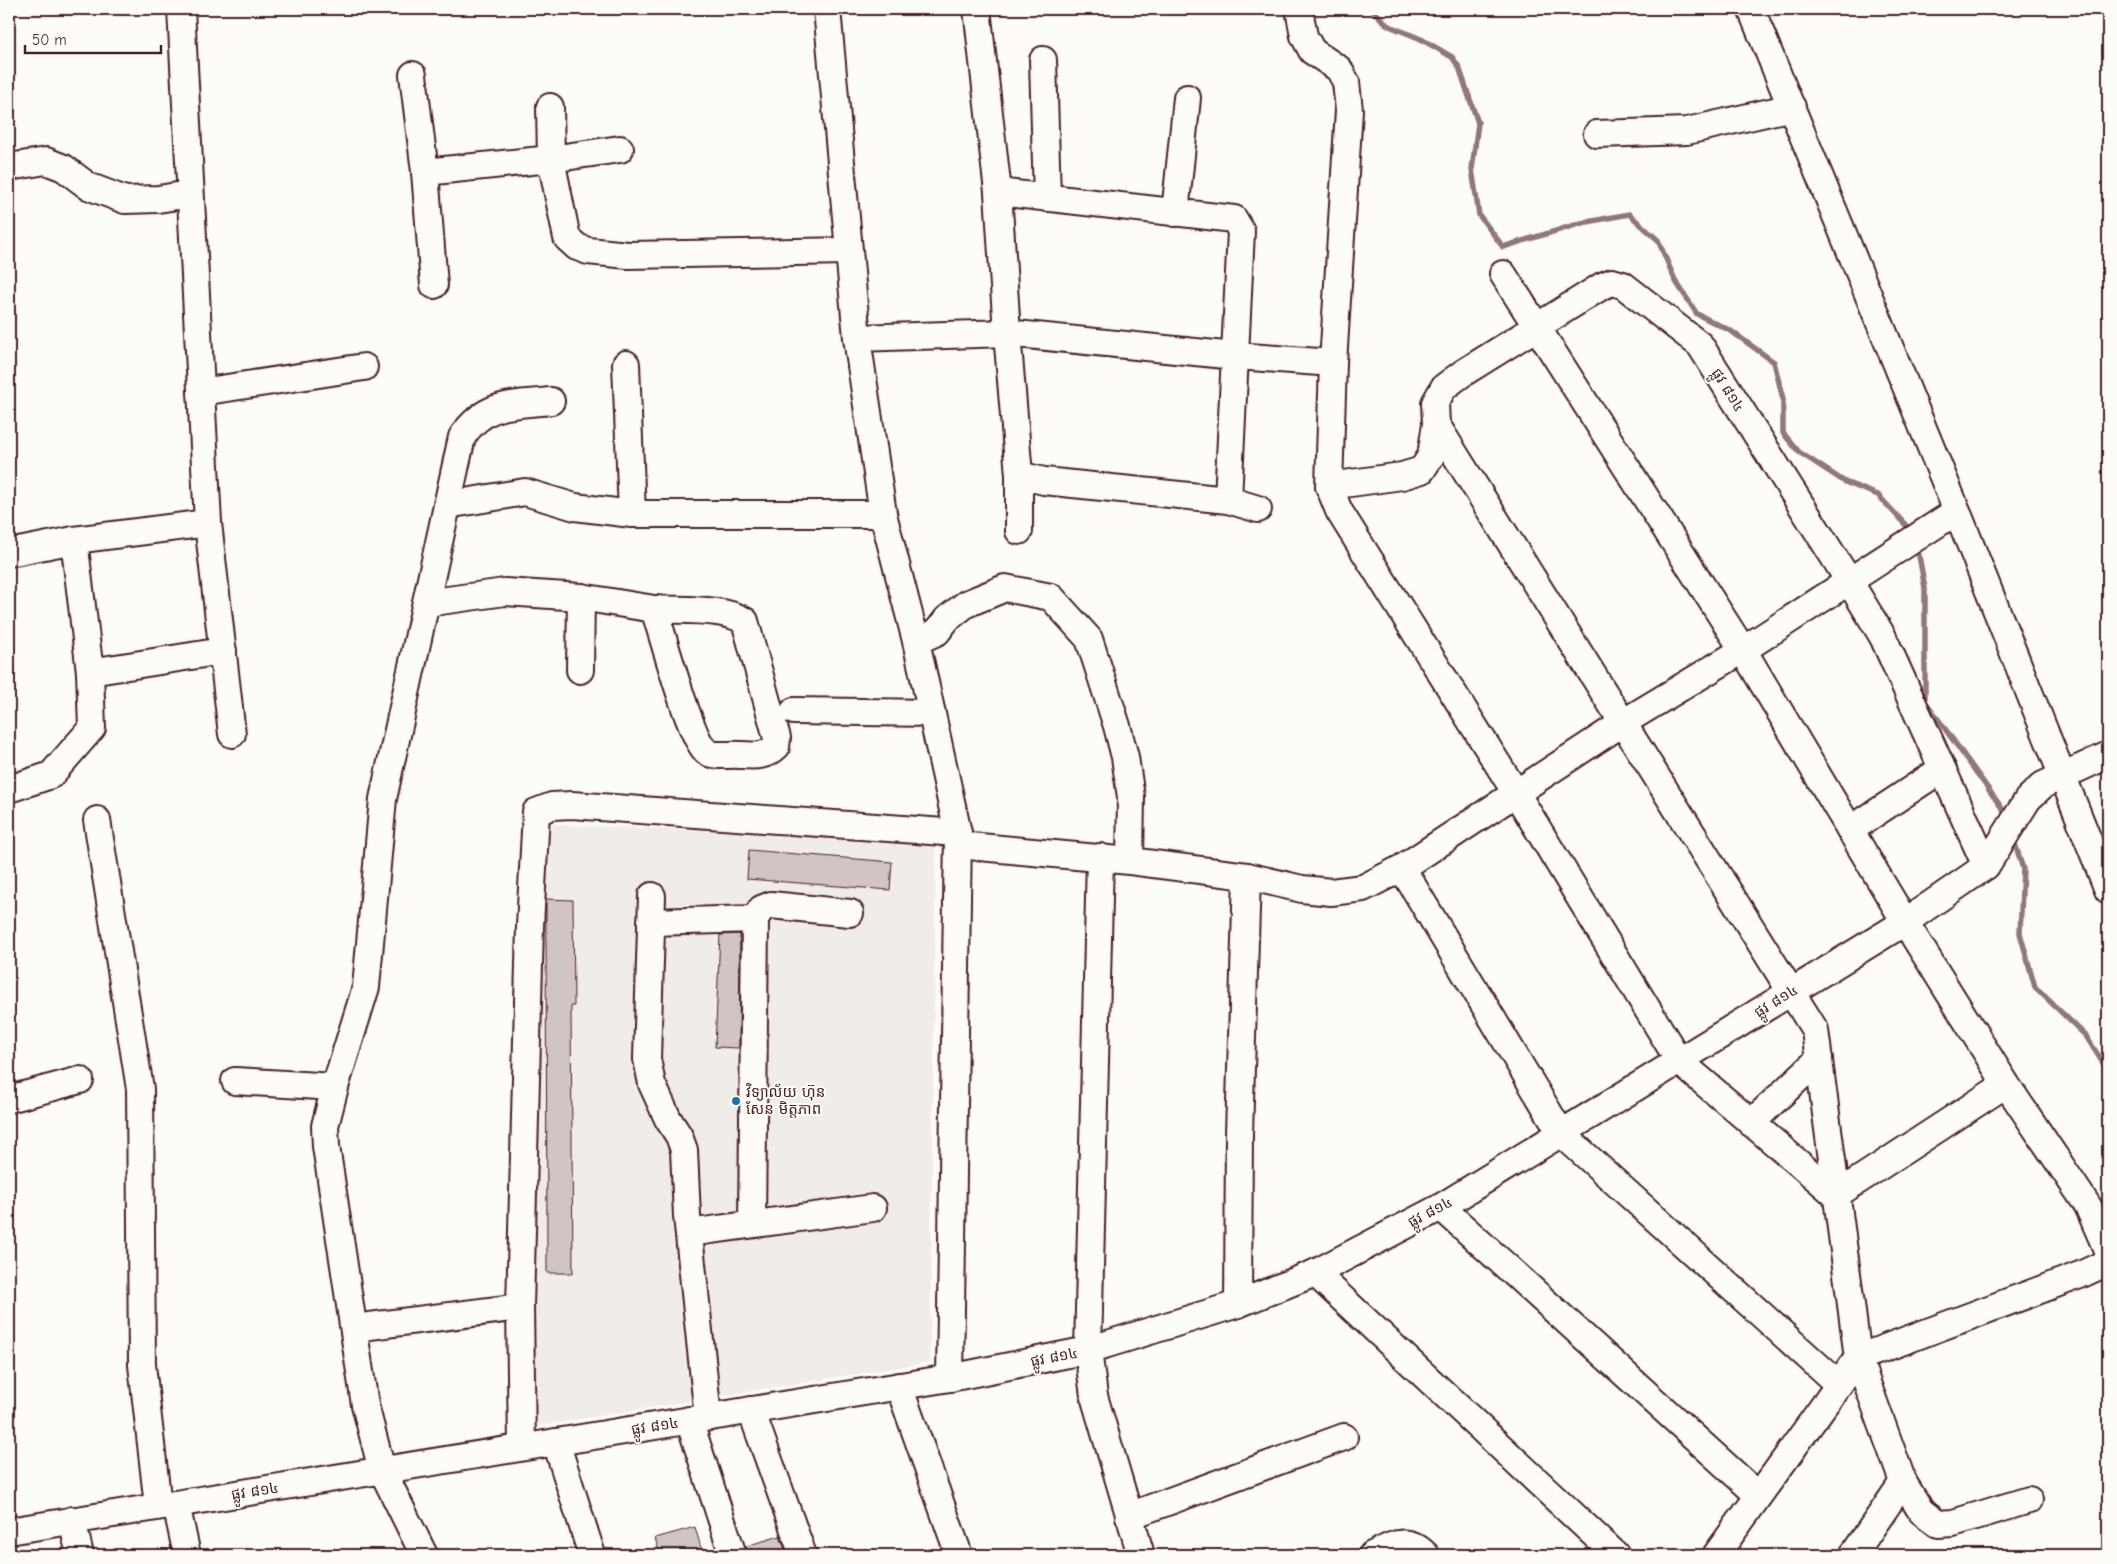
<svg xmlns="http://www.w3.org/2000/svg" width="2117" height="1564" font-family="'Comic Neue','Noto Sans Khmer',sans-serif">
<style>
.built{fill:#f0ece8}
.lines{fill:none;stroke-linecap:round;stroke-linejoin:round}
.stream{stroke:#91777b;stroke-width:5.5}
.building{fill:#d0c5c4;stroke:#4a1f2b}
.minor-casing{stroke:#4a1f2b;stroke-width:30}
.minor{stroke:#fdfcf7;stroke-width:26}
.poi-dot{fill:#1f6fb2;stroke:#fdfcf7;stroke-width:2}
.labels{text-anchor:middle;stroke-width:4;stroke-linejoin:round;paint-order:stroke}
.street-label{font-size:15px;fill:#4a1f2b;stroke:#fdfcf7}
.poi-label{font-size:15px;fill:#4a1f2b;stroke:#fdfcf7;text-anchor:start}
</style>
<rect width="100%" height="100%" fill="#fdfcf7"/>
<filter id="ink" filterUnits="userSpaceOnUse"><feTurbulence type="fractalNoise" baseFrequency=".02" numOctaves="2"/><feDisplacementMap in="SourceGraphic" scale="10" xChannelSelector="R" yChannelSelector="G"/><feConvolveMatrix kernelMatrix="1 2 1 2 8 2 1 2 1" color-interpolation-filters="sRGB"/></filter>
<g filter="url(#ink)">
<polygon class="built" points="545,824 936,840 930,1362 531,1427"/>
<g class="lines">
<g class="stream">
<polyline points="1372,9 1387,25 1421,39 1452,57 1459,67 1478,123 1472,169 1479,215 1503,247 1582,223 1629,214 1658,240 1675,280 1697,314 1731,331 1774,362 1783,399 1783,433 1799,452 1845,482 1878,495 1912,532"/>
<polyline points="1917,545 1925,588 1925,701 2004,811 2007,819"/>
<polyline points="2013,837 2023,869 2020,933 2035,987 2086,1036 2108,1071"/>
</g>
</g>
<g class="building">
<polygon points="749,850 892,862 890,890 747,879"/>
<polygon points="546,899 573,900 574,1006 571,1006 573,1273 547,1273"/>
<polygon points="740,934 739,1048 715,1047 720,935"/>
<polygon points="695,1527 703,1555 660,1555 655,1538"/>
<polygon points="780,1536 787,1555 748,1555 746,1546"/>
</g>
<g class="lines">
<defs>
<g id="minor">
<polyline points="181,9 208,523 232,734"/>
<polyline points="827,9 857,338 883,514 916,641 958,833 950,1378"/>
<polyline points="977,9 998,192 1007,333 1019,475 1019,531"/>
<polyline points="1299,9 1304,36 1312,51 1339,69 1346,82 1349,110 1333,363 1329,486 1339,511 1516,793 1679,1061 1836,1195 2006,1084"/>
<polyline points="1751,9 1957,511 2108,890"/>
<polyline points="1043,60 1047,198"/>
<polyline points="413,75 425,172"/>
<polyline points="550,107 551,159 558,194 567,238 577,247 588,251 628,255 849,251"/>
<polyline points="1597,134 1687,131 1792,107"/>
<polyline points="9,167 46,161 64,168 88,186 125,200 158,199 190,194"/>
<polyline points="998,192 1234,219 1241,231 1228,500"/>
<polyline points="1175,213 1187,98"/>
<polyline points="1503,274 1743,650 1905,922 2006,1084 2088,1206 2108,1252"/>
<polyline points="434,285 425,172 551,159 620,149"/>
<polyline points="857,338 1007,333 1235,356 1333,363"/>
<polyline points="626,364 632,514"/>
<polyline points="201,392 364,367"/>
<polyline points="1436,424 1815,1030 1858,1358 1716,1555"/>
<polyline points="1019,475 1044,481 1228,500 1258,509"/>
<polyline points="1329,486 1402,476 1422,470 1431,456 1436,424 1435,403 1444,387 1463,373 1602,286 1612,282 1623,285 1700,345 1849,581 1883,637 1986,866"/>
<polyline points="447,505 525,492 575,507 632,514 883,514"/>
<polyline points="74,540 90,672"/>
<polyline points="9,553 74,540 208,523"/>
<path d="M426 603 505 592 581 597 654 609C663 635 690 740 707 752 714 757 731 754 740 755 755 756 765 757 776 747L777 738 745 621C723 607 681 611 654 609"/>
<polyline points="916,641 937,632 947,619 966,604 1005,588 1051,597 1089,639 1117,726 1125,757 1131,797 1130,861"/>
<polyline points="580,670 581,597"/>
<polyline points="794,711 932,713"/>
<polyline points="9,789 51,775 92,728 90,672 223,651"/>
<polyline points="97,820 140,1089 142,1365 158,1506"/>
<polyline points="1850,830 1942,769"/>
<polyline points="958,845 1130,861 1247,876 1302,889 1331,892 1363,888 1402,868 1624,722 1743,650 1957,511"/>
<polyline points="1100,857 1088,1350 1094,1396 1141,1555"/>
<polyline points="1402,868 1561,1133 1838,1384"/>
<polyline points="652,896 647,1059 652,1084 668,1119 679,1136 684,1150 687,1216 708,1417"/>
<polyline points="755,919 761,909 771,905 850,913"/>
<polyline points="651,922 755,919 752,1224"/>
<polyline points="235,1081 335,1087"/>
<polyline points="9,1099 80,1080"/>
<polyline points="1751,1123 1819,1059"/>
<polyline points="1441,1207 1758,1495"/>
<polyline points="689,1233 873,1208"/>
<polyline points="1315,1273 1616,1555"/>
<polyline points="1238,1304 1239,1134 1247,876"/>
<polyline points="354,1328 520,1307"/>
<polyline points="899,1386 959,1555"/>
<polyline points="751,1410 803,1555"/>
<polyline points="689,1420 733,1555"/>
<polyline points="556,1442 592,1555"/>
<polyline points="522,1447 520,1307 530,926 536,812 552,806 572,805 958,833"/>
<polyline points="2029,1500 1953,1523 1938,1524 1921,1511 1903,1482 1858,1358 2080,1275 2108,1262"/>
<polyline points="176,1504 187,1555"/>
<polyline points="1129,1516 1344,1437"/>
<polyline points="72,1520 80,1555"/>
<polyline points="9,1531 950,1378 1088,1350 1238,1304 1315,1273 1441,1207 1905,922 1986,866 2028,799 2043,785 2108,755"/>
<path d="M424 1555 382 1470 365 1405 326 1146 325 1126 335 1087 366 987 383 799 462 437C486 401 513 405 551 401"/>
<path d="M1372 1555C1393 1545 1406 1535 1426 1555"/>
<polyline points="1853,1555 1903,1482"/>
</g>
</defs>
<use href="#minor" class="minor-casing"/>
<use href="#minor" class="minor"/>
</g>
</g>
<circle class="poi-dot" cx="736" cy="1101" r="5"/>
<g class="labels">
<g class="street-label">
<text transform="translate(1728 390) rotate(58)" y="5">ផ្លូវ ៨១៤</text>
<text transform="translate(1776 1001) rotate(-32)" y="5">ផ្លូវ ៨១៤</text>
<text transform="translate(1430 1212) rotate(-28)" y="5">ផ្លូវ ៨១៤</text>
<text transform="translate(1054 1357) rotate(-11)" y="5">ផ្លូវ ៨១៤</text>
<text transform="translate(655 1426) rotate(-9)" y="5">ផ្លូវ ៨១៤</text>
<text transform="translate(255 1491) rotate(-9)" y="5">ផ្លូវ ៨១៤</text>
</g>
<g class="poi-label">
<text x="746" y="1097">វិទ្យាល័យ ហ៊ុន<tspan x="746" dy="17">សែន មិត្តភាព</tspan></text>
</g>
</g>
<rect width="2117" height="1564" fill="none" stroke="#fdfcf7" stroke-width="30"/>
<rect x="15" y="15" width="2087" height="1534" fill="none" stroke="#4a1f2b" stroke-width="2" filter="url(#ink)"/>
<path d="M25 45v8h136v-8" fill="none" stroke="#4a1f2b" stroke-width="2.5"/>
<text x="32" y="45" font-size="15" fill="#4a1f2b" stroke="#fdfcf7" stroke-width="4" paint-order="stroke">50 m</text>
</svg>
